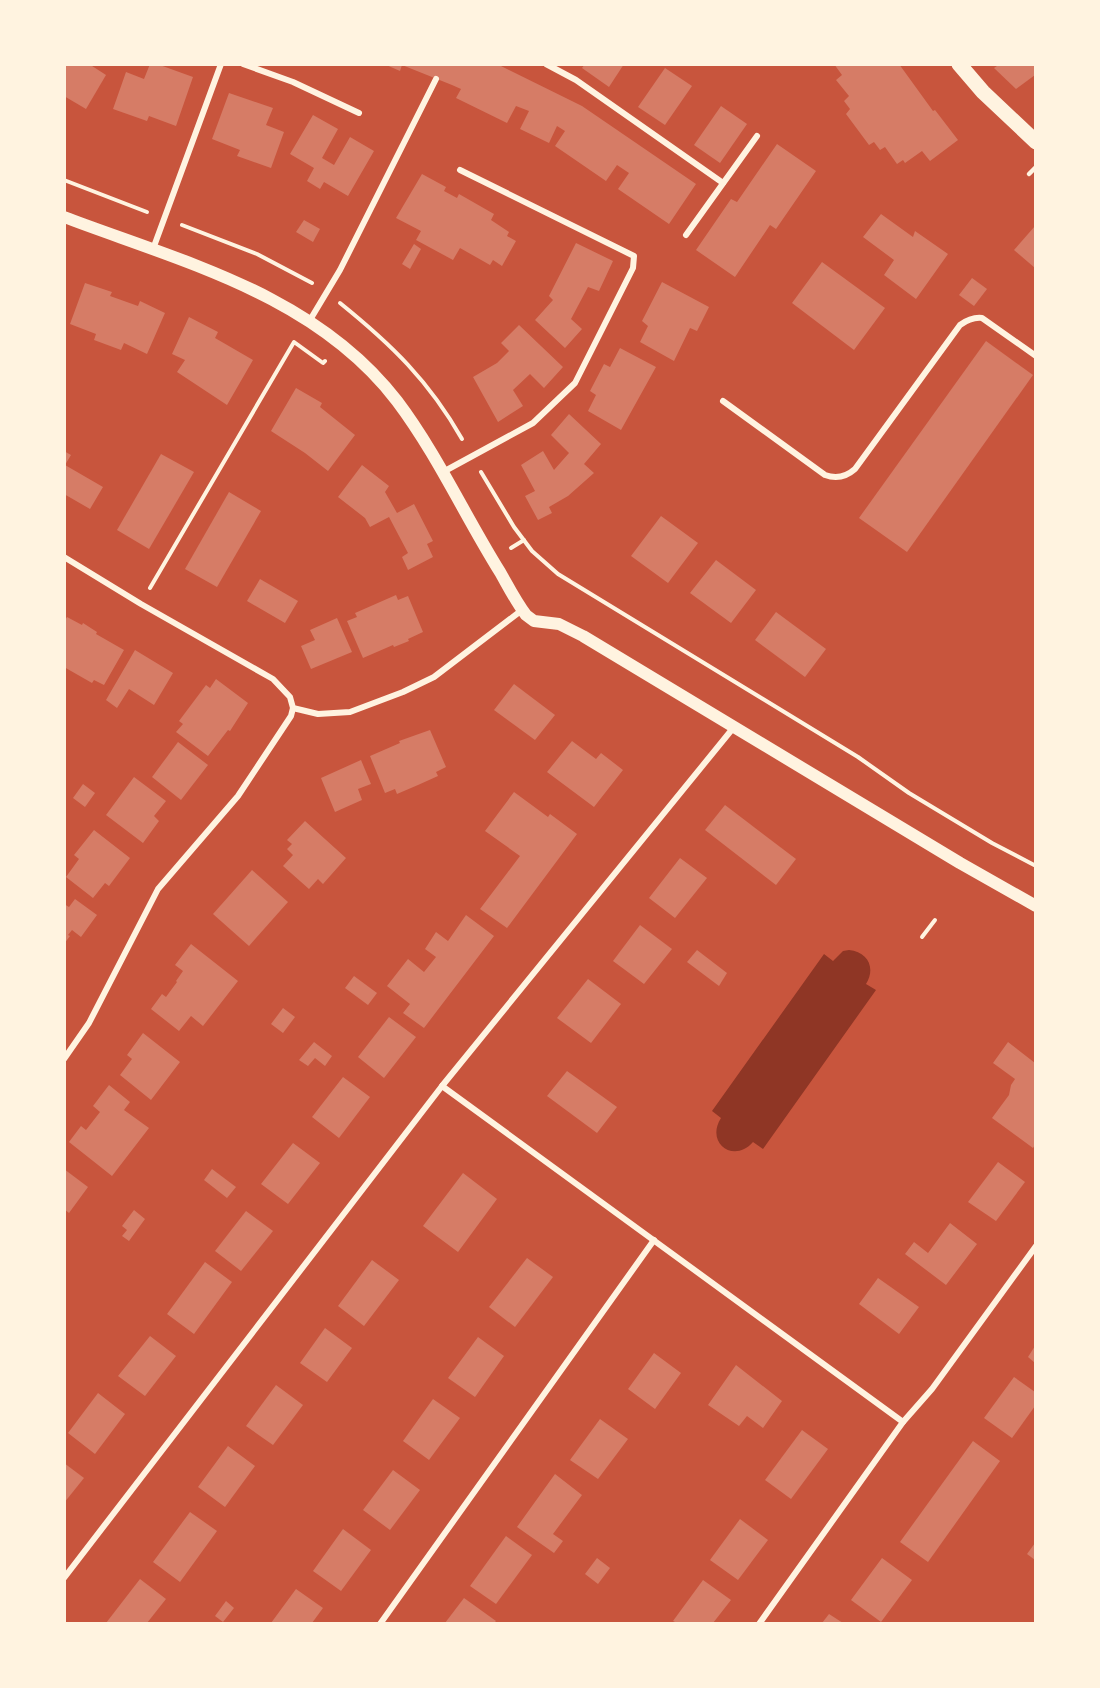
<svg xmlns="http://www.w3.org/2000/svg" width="1100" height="1688" font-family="Signika,sans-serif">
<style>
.water{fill:#8f3625}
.building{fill:#d67c66}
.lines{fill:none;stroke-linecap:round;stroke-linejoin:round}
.path{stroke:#fff3e0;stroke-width:4}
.service{stroke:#fff3e0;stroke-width:4.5}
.minor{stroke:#fff3e0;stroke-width:6}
.secondary{stroke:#fff3e0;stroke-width:12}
.primary{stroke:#fff3e0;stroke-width:15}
</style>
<rect width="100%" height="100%" fill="#c8553d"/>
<path class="water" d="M849 950C868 952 876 968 866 984L876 990 763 1149 753 1142C734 1164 705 1143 721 1118L712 1111 824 954 833 961 843 951Z"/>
<g class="building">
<polygon points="64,64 89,64 106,75 86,109 64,96"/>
<polygon points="150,64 157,64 193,77 176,126 149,116 147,121 113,109 126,72 144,79"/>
<polygon points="384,64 497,64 582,106 696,184 669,224 618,189 629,173 617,165 606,181 555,146 565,131 557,126 549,143 520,129 529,111 516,106 507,123 456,98 461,89 452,85 402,65 400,71"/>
<polygon points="585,64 624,64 609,87 582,68"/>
<polygon points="834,64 899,64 933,111 935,110 958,140 930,161 922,151 905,163 903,160 897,164 885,147 880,150 874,142 869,145 846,114 850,109 844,101 849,96 836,80 842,75"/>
<polygon points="1000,64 1035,64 1035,75 1016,89 994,68"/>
<polygon points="665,68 692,86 665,125 638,107"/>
<polygon points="229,93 273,108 266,125 284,132 271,168 237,156 240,150 212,139"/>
<polygon points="721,106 747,124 720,163 694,145"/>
<polygon points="313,115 338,129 322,158 334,165 350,137 374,151 348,196 324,182 320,189 307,181 314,168 290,154"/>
<polygon points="777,144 816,171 776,229 770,225 735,277 696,250 731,199 737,202"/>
<polygon points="422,174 446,187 444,191 457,198 459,194 494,214 491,220 509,232 507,236 516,241 502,266 493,260 490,265 460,248 453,260 416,240 421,231 396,218"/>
<polygon points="881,214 913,237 915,231 948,254 916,299 884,275 894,260 863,237"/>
<polygon points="304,220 320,229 313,242 296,232"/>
<polygon points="1035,226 1035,268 1014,250"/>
<polygon points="576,243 613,261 599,291 588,287 571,319 582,329 565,348 535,320 553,300 549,296"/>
<polygon points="414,244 421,249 410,269 402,264"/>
<polygon points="822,262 885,308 854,350 792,303"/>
<polygon points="972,278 987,289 974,306 959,295"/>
<polygon points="662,282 709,307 697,331 690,328 674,361 640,342 648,326 642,321"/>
<polygon points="85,283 112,292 110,296 138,306 140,301 165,313 147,354 124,343 121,350 94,340 96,334 70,324"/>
<polygon points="189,317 218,332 215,338 253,360 227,405 177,372 185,360 172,354"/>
<polygon points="519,325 563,367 544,388 530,374 513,390 523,406 498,422 473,377 497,363 509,351 501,343"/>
<polygon points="986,341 1033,375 907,552 859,518"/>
<polygon points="620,348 656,367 621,430 588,411 596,395 590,391 604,364 610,367"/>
<polygon points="296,388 322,403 320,407 355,435 328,471 305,453 271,431"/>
<polygon points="569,414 601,444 584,464 594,473 568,496 549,507 552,513 538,520 525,496 535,491 521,465 543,451 554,470 569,453 551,435"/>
<polygon points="64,451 71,455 65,465 103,487 90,509 64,494"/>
<polygon points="161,454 194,472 149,549 117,530"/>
<polygon points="362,465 389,486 385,492 397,513 414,504 433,541 427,544 433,557 408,570 402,557 408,553 389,517 370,527 365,518 338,497"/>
<polygon points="229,492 261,511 217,587 185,569"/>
<polygon points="661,516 698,543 668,583 631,556"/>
<polygon points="716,560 756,590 731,623 690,593"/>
<polygon points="260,579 298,601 285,623 247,601"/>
<polygon points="396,595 398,600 408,596 423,632 408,639 409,641 394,647 393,645 363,658 347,621 357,617 355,613"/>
<polygon points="776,612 826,649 805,677 755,640"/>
<polygon points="67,617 82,625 83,623 97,632 96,634 124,650 104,685 94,680 92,683 64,667 64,622"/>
<polygon points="337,618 352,652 311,669 301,646 315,640 310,630"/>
<polygon points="135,650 173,673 154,705 129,689 117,708 106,700"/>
<polygon points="216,679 248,703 230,731 228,730 208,756 176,732 183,724 179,721 206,685 210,688"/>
<polygon points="514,684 555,715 535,740 494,710"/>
<polygon points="430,730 446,767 436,772 438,776 418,785 397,794 395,789 385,793 370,756 400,743 399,741"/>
<polygon points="572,741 596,759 601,753 623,770 594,807 547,772"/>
<polygon points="178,742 208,765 181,800 152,777"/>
<polygon points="361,760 371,784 358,789 362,800 335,812 321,778"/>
<polygon points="134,777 166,801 154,816 159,821 143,843 106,815"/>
<polygon points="83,784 95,793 85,807 73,798"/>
<polygon points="514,792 548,817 550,814 577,834 507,928 480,909 520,856 485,831"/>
<polygon points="725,805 796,859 776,885 705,830"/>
<polygon points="305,821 346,858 323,884 318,879 309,889 283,866 293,855 287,849 292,844 287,840"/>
<polygon points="94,830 130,858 109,886 105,883 93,898 66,877 79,859 74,855"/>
<polygon points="680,858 707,878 675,918 649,898"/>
<polygon points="252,870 288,902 249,946 213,914"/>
<polygon points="75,899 97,915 81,937 72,930 68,935 70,936 64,944 64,904 69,907"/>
<polygon points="466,915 494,936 424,1028 403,1013 410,1004 387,986 408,959 424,972 436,957 425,949 436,932 448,941"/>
<polygon points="640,925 672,949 644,984 613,961"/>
<polygon points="191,944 238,981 203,1026 191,1016 179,1031 151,1009 162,994 166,997 177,982 176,981 183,971 175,965"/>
<polygon points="697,950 727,973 719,986 687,962"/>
<polygon points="354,976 377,993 368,1005 345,988"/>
<polygon points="588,979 621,1004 591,1043 557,1018"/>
<polygon points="283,1008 295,1017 283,1033 271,1024"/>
<polygon points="389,1017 416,1037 384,1078 358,1057"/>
<polygon points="143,1033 180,1062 151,1100 120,1075 132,1059 127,1055"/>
<polygon points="314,1042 332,1056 325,1066 315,1058 308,1066 299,1060"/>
<polygon points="1008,1042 1035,1063 1035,1145 1033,1148 992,1118 1009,1095 1011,1085 1015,1079 993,1063"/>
<polygon points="567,1071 617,1107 597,1133 547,1096"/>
<polygon points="343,1077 370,1097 339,1138 312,1117"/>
<polygon points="109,1085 130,1102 124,1110 149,1128 112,1176 69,1142 81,1126 86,1130 100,1112 93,1106"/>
<polygon points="293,1143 320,1163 288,1204 261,1184"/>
<polygon points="998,1162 1025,1182 996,1221 968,1202"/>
<polygon points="64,1169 88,1187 69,1213 64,1209"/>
<polygon points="212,1169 236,1187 227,1198 204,1180"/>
<polygon points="463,1173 497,1199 458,1252 423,1226"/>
<polygon points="134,1210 145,1219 129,1241 122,1236 127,1230 122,1226"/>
<polygon points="246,1211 273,1231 241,1271 215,1251"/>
<polygon points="950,1223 977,1244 946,1285 905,1254 914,1242 928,1253"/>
<polygon points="527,1258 553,1277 515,1327 489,1307"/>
<polygon points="372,1260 399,1280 364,1326 338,1306"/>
<polygon points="205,1262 232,1282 194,1334 167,1314"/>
<polygon points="878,1278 919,1307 899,1334 859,1304"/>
<polygon points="325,1328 352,1348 327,1382 300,1363"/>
<polygon points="150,1336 176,1356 145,1396 118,1376"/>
<polygon points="478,1337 504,1356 475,1397 448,1378"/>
<polygon points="1035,1346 1035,1363 1028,1357"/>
<polygon points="654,1353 681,1373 655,1409 628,1389"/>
<polygon points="736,1365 782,1401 763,1428 747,1416 739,1426 708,1405"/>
<polygon points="1014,1377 1035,1392 1035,1406 1012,1438 984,1418"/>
<polygon points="276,1385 303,1405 273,1445 246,1426"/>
<polygon points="98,1393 125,1414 95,1454 68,1433"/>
<polygon points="433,1399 460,1418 429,1460 403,1441"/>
<polygon points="600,1419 628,1439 598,1479 570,1460"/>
<polygon points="802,1430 828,1449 791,1499 765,1480"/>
<polygon points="973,1441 1000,1461 928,1562 900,1542"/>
<polygon points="228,1446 255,1466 225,1507 198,1487"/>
<polygon points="64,1463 84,1478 64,1503"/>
<polygon points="393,1470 420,1490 390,1530 363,1510"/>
<polygon points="555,1474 582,1495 553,1534 563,1541 554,1553 517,1527"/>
<polygon points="190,1512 217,1531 180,1582 153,1562"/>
<polygon points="740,1519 768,1540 738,1580 710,1560"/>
<polygon points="343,1529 371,1550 341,1591 313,1571"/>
<polygon points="506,1536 532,1555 496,1604 470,1586"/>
<polygon points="1035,1543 1035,1560 1027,1554"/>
<polygon points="597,1558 610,1568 598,1584 585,1574"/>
<polygon points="882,1558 912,1580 881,1622 851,1600"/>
<polygon points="140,1579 166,1599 147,1623 106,1623"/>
<polygon points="703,1580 731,1600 713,1623 677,1623 673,1621"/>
<polygon points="296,1589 323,1608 312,1623 271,1623"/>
<polygon points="464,1598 496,1621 494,1623 445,1623"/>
<polygon points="226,1601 234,1608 223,1622 215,1616"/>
<polygon points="829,1614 843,1623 822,1623"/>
</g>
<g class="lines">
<g class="path">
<polyline points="64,180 147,212"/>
<polyline points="182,225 257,254 312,283"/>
<path d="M340 303C392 345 429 381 462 439"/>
<polyline points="481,472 514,527 532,551 558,574 858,757 909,793 992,843 1036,866"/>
<polyline points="511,548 524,540"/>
<polyline points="150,588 294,342 323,363 325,361"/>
<polyline points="922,937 935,920"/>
</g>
<polyline class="service" points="1029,174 1036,167"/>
<g class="minor">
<polyline points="243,64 293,82 359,113"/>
<polyline points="546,64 576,80 723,183"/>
<polyline points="686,235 757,136"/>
<polyline points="153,249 221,64"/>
<polyline points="310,320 340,270 436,79"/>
<path d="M723 401 825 475C836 479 846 477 855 469L960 325C967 320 973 317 982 318L1036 356"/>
<polyline points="443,472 533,423 575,383 633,268 634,256 460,170"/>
<polyline points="64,557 141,604 273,679 290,697 293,708 318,714 350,712 403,692 434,677 522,610"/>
<polyline points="64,1059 89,1023 158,889 238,796 291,716 293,708"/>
<polyline points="442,1086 903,1422"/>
<polyline points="64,1578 442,1086 734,727"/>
<polyline points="380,1624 654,1240"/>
<polyline points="759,1624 903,1422 932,1389 1036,1246"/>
</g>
<path class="secondary" d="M64 217C183 262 316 295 397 401 437 454 465 516 500 572 508 586 516 602 526 615L534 621 559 624 583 636 960 863 1036 906"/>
<polyline class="primary" points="959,64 983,92 1036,142"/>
</g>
<rect width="1100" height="1688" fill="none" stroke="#fff3e0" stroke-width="132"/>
</svg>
